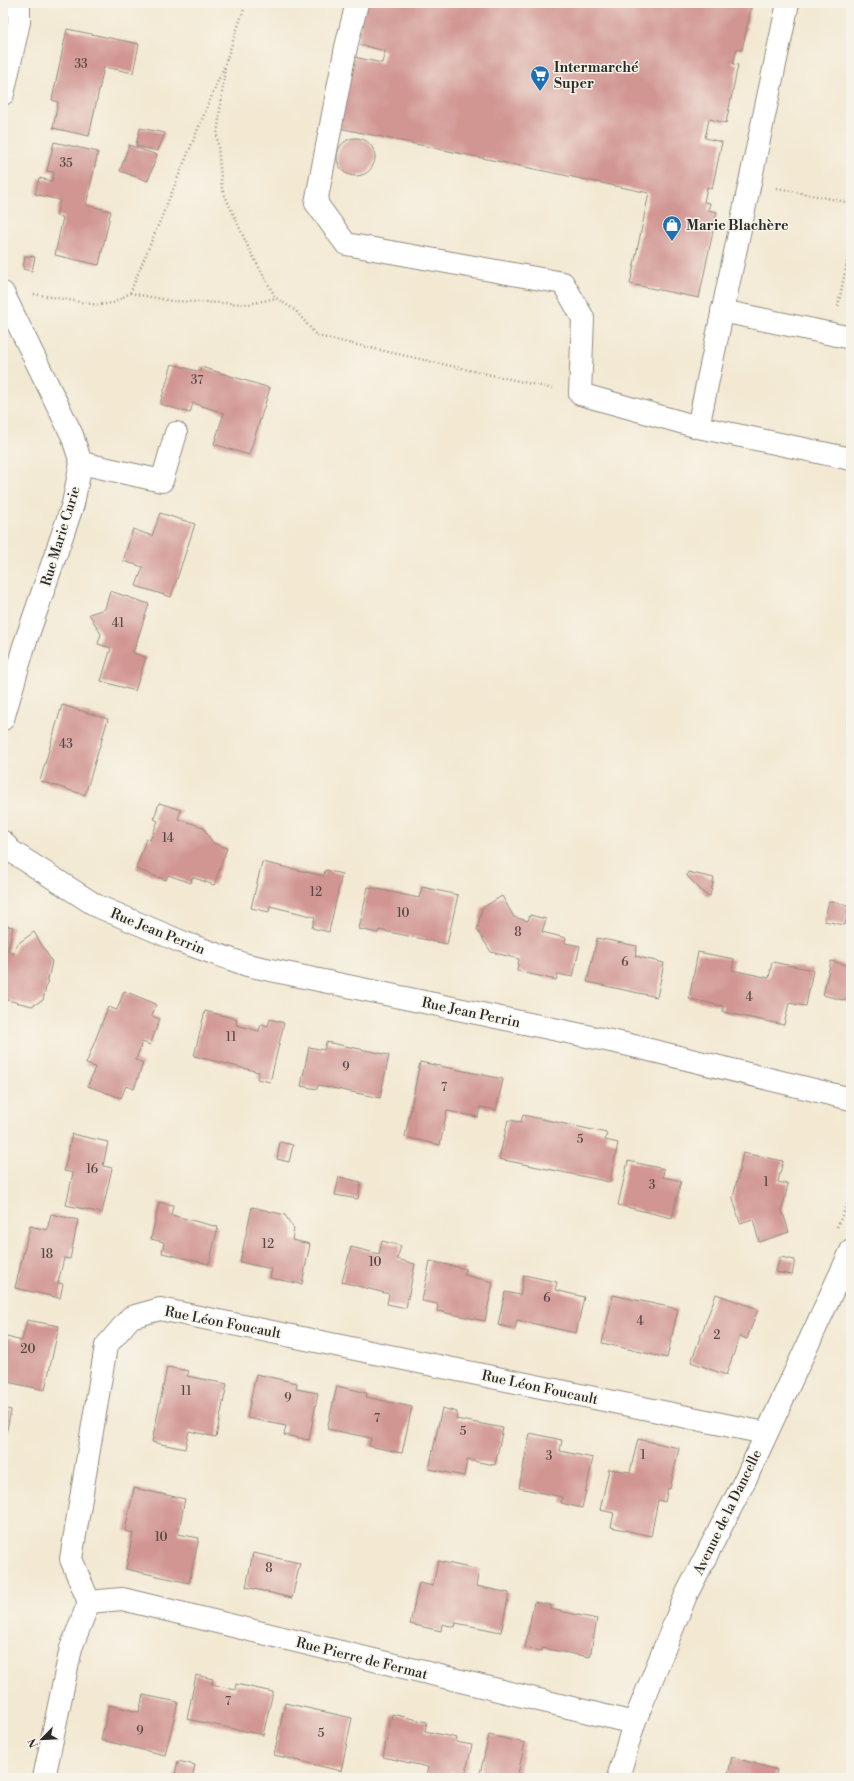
<svg xmlns="http://www.w3.org/2000/svg" width="854" height="1781" font-family="'Libre Bodoni',serif">
<style>
.building{fill:#d19592}
.lines{fill:none;stroke-linecap:round;stroke-linejoin:round}
.minor-casing{stroke:#8f8a7f;stroke-width:24}
.path{stroke:#8f8a7f;stroke-width:2.5;stroke-dasharray:1 3;stroke-linecap:butt}
.minor{stroke:#fff;stroke-width:22}
.labels{text-anchor:middle;stroke-width:3;stroke-linejoin:round;paint-order:stroke}
.number-label{font-size:12px;fill:#544645}
.poi-label{font-size:14px;font-weight:bold;fill:#2b2b2b;stroke:#f7f3e8;text-anchor:start}
.street-label{font-size:14px;fill:#2b2b2b;stroke:#f7f3e8}
</style>
<rect width="100%" height="100%" fill="#f7f3e8"/>
<filter id="ink" filterUnits="userSpaceOnUse"><feTurbulence type="fractalNoise" baseFrequency=".025" numOctaves="2"/><feDisplacementMap in="SourceGraphic" scale="8" xChannelSelector="R" yChannelSelector="G"/><feConvolveMatrix kernelMatrix="1 2 1 2 8 2 1 2 1" color-interpolation-filters="sRGB"/></filter>
<filter id="wash" filterUnits="userSpaceOnUse"><feTurbulence type="fractalNoise" baseFrequency=".012" numOctaves="4" result="noise"/><feDisplacementMap in="SourceGraphic" scale="16" xChannelSelector="R" yChannelSelector="G"/><feGaussianBlur stdDeviation="0.9" result="paint"/><feColorMatrix in="noise" values="0 0 0 0 0 0 0 0 0 0 0 0 0 0 0 0 0 1.4 0 .05"/><feComposite in="paint" operator="in"/></filter>
<g filter="url(#wash)">
<rect width="100%" height="100%" fill="#f3e9d3"/>
<g id="blocks">
<g class="building">
<polygon points="365,3 752,3 742,50 737,49 733,64 738,65 726,123 709,119 705,138 722,142 712,189 707,187 704,202 710,203 708,210 717,212 699,298 630,284 649,193 339,128 354,57 382,63 385,51 357,44"/>
<polygon points="67,29 139,44 133,73 104,67 89,136 53,128 58,102 52,100"/>
<polygon points="140,128 165,133 158,151 136,146"/>
<circle cx="356" cy="157" r="19"/>
<polygon points="54,142 98,152 86,205 111,211 99,265 55,255 63,217 56,216 60,200 35,194 39,178 52,181 54,172 47,171"/>
<polygon points="129,145 157,155 148,181 120,171"/>
<polygon points="25,256 35,257 32,271 23,269"/>
<polygon points="172,364 200,372 201,367 270,388 249,455 214,444 224,413 193,403 190,413 160,404"/>
<polygon points="160,513 195,524 171,597 136,586 143,567 123,561 133,529 152,536"/>
<polygon points="110,591 149,604 133,653 146,657 135,691 101,681 111,648 98,644 101,634 89,614 105,609"/>
<polygon points="62,705 108,719 85,795 40,781"/>
<polygon points="159,803 181,810 178,819 203,827 213,843 227,848 214,885 192,877 191,883 168,875 166,880 136,869 146,839 150,840 158,821 154,819"/>
<polygon points="262,862 324,876 325,870 342,874 329,932 312,928 315,917 270,906 269,912 251,908"/>
<polygon points="688,872 714,878 710,896 706,895 687,876"/>
<polygon points="368,887 419,898 422,887 458,895 447,944 379,930 378,933 359,929"/>
<polygon points="502,896 514,917 528,921 530,915 546,919 542,932 566,938 565,943 580,946 573,977 558,974 556,980 517,971 519,959 491,952 477,930 482,908"/>
<polygon points="829,901 849,906 845,925 824,921"/>
<polygon points="3,925 13,927 8,951 14,954 16,945 34,932 52,962 43,1000 32,1006 3,999"/>
<polygon points="597,938 637,946 635,956 664,963 657,997 587,982"/>
<polygon points="698,952 734,959 732,970 769,978 772,962 813,970 806,1006 789,1003 784,1025 723,1012 723,1006 689,999"/>
<polygon points="831,961 851,966 851,1002 823,995"/>
<polygon points="124,991 156,1004 152,1016 160,1019 150,1045 142,1042 136,1060 143,1063 134,1089 126,1086 121,1098 88,1086 95,1067 86,1064 108,1007 117,1010"/>
<polygon points="205,1011 237,1019 236,1025 259,1031 261,1024 268,1026 270,1019 284,1023 270,1082 257,1079 259,1072 194,1056"/>
<polygon points="326,1042 389,1055 380,1098 318,1085 317,1089 301,1086 309,1047 324,1050"/>
<polygon points="420,1062 503,1079 496,1110 480,1107 478,1117 447,1111 440,1145 405,1137"/>
<polygon points="523,1115 607,1133 605,1140 618,1143 610,1182 499,1159 508,1120 521,1122"/>
<polygon points="72,1134 108,1142 103,1166 112,1168 102,1213 66,1205 73,1173 64,1171"/>
<polygon points="280,1142 293,1145 289,1162 277,1159"/>
<polygon points="743,1153 783,1161 778,1182 788,1184 782,1210 789,1232 759,1242 753,1219 740,1223 733,1198"/>
<polygon points="628,1161 664,1169 663,1177 681,1181 672,1218 618,1205"/>
<polygon points="339,1177 361,1182 358,1199 335,1195"/>
<polygon points="159,1202 173,1205 171,1215 218,1227 209,1264 162,1253 164,1242 151,1239"/>
<polygon points="252,1207 285,1215 294,1229 292,1240 310,1244 302,1284 270,1278 272,1269 240,1262"/>
<polygon points="51,1214 78,1220 70,1259 64,1258 58,1283 63,1284 60,1298 15,1288 30,1226 47,1230"/>
<polygon points="382,1241 401,1246 397,1259 415,1264 406,1308 387,1304 389,1294 342,1282 351,1247 379,1254"/>
<polygon points="780,1257 795,1260 792,1275 776,1272"/>
<polygon points="430,1261 466,1269 464,1275 493,1282 485,1321 437,1311 438,1304 422,1301"/>
<polygon points="524,1275 557,1282 555,1290 584,1297 576,1333 517,1320 515,1329 498,1325 505,1292 520,1295"/>
<polygon points="716,1294 758,1309 747,1339 740,1336 726,1375 691,1362"/>
<polygon points="613,1295 678,1309 667,1358 602,1343"/>
<polygon points="27,1320 59,1326 45,1390 3,1381 3,1336 22,1341"/>
<polygon points="167,1367 189,1371 187,1376 227,1384 216,1437 189,1431 185,1449 152,1442"/>
<polygon points="256,1374 297,1383 296,1389 318,1393 309,1440 284,1435 286,1426 247,1418"/>
<polygon points="337,1386 367,1393 366,1397 412,1407 402,1453 369,1446 371,1438 327,1429"/>
<polygon points="3,1408 11,1410 4,1444 3,1444"/>
<polygon points="442,1408 457,1412 456,1419 503,1428 495,1465 467,1460 464,1476 429,1469"/>
<polygon points="530,1433 562,1440 560,1451 593,1458 582,1508 561,1503 562,1497 519,1488"/>
<polygon points="638,1439 679,1448 670,1489 668,1488 665,1502 658,1500 651,1536 611,1527 614,1513 600,1510 609,1469 630,1472"/>
<polygon points="134,1488 185,1499 178,1534 199,1538 189,1583 126,1569 133,1533 125,1531"/>
<polygon points="253,1553 300,1563 292,1598 246,1587"/>
<polygon points="438,1561 479,1570 476,1586 509,1593 501,1632 456,1623 455,1627 442,1624 441,1631 410,1624 419,1583 433,1586"/>
<polygon points="534,1602 551,1605 550,1609 597,1619 590,1657 542,1648 542,1651 525,1648"/>
<polygon points="196,1675 213,1679 212,1684 235,1690 236,1684 273,1692 263,1735 187,1719"/>
<polygon points="143,1695 178,1702 165,1755 101,1740 109,1705 139,1712"/>
<polygon points="285,1703 352,1718 341,1771 274,1755"/>
<polygon points="392,1714 427,1722 425,1731 457,1738 456,1742 472,1745 465,1776 450,1772 448,1778 426,1777 428,1767 383,1757"/>
<polygon points="489,1735 525,1743 517,1778 479,1778"/>
<polygon points="732,1757 777,1770 775,1778 727,1778"/>
<polygon points="178,1761 195,1765 192,1778 174,1778"/>
</g>
</g>
</g>
<g filter="url(#ink)">
<use href="#blocks" fill-opacity="0" stroke="#8f8a7f" stroke-width="1"/>
<g class="lines">
<defs>
<g id="minor">
<polyline points="357,3 346,47 316,203 346,244 563,283 583,318 580,394 698,427 851,459"/>
<polyline points="3,94 19,22 19,3"/>
<polyline points="3,293 72,435 81,463 73,504 24,646 3,719"/>
<polyline points="722,311 851,338"/>
<polyline points="698,427 788,3"/>
<polyline points="81,463 162,481 176,433"/>
<polyline points="3,842 11,851 97,906 182,942 247,965 625,1044 851,1099"/>
<polyline points="89,1602 122,1599 634,1723"/>
<polyline points="44,1778 71,1648 89,1602 71,1559 106,1346 131,1317 160,1309 765,1433"/>
<polyline points="618,1778 634,1723 686,1595 747,1476 851,1251"/>
</g>
</defs>
<use href="#minor" class="minor-casing"/>
<g class="path">
<polyline points="225,68 217,135 222,189 250,251 276,298"/>
<polyline points="777,188 851,203"/>
<polyline points="130,293 225,64 246,3"/>
<polyline points="34,294 98,305 113,303 130,293 172,301 249,304 276,298 296,311 317,336 554,389"/>
<polyline points="838,306 851,243"/>
<polyline points="837,1227 851,1196"/>
</g>
<use href="#minor" class="minor"/>
</g>
</g>
<defs>
<symbol id="supermarket-pin" viewBox="-11 -11 22 30"><path d="M0 17L-7.5 6A9.5 9.5 0 1 1 7.5 6Z" fill="#1f6fb2" stroke="#f7f3e8"/><path d="M-6-5.5h2.5l.6 2H6L4.5 2H-2.5L-4.4-4H-6ZM-1.5 3.2a1.3 1.3 0 1 0 .1 0ZM3 3.2a1.3 1.3 0 1 0 .1 0Z" fill="#fff"/></symbol>
<symbol id="shop-pin" viewBox="-11 -11 22 30"><path d="M0 17L-7.5 6A9.5 9.5 0 1 1 7.5 6Z" fill="#1f6fb2" stroke="#f7f3e8"/><path d="M-5-2.5h2.3a2.7 3.5 0 0 1 5.4 0H5L5.5 6h-11ZM-1.5-2.5h3a1.5 2.3 0 0 0-3 0Z" fill="#fff"/></symbol>
</defs>
<g fill-rule="evenodd">
<use href="#supermarket-pin" x="529" y="64" width="22" height="30"/>
<use href="#shop-pin" x="661" y="214" width="22" height="30"/>
</g>
<g class="labels">
<g class="number-label">
<text x="81" y="68">33</text>
<text x="66" y="167">35</text>
<text x="197" y="384">37</text>
<text x="118" y="627">41</text>
<text x="66" y="748">43</text>
<text x="168" y="842">14</text>
<text x="316" y="896">12</text>
<text x="403" y="917">10</text>
<text x="518" y="936">8</text>
<text x="625" y="966">6</text>
<text x="749" y="1001">4</text>
<text x="231" y="1041">11</text>
<text x="346" y="1071">9</text>
<text x="444" y="1091">7</text>
<text x="580" y="1143">5</text>
<text x="92" y="1173">16</text>
<text x="766" y="1186">1</text>
<text x="652" y="1189">3</text>
<text x="268" y="1248">12</text>
<text x="47" y="1258">18</text>
<text x="375" y="1266">10</text>
<text x="547" y="1302">6</text>
<text x="640" y="1325">4</text>
<text x="717" y="1339">2</text>
<text x="28" y="1353">20</text>
<text x="186" y="1395">11</text>
<text x="288" y="1402">9</text>
<text x="377" y="1422">7</text>
<text x="463" y="1435">5</text>
<text x="643" y="1459">1</text>
<text x="549" y="1460">3</text>
<text x="161" y="1541">10</text>
<text x="269" y="1572">8</text>
<text x="228" y="1705">7</text>
<text x="140" y="1735">9</text>
<text x="321" y="1737">5</text>
</g>
<g class="poi-label">
<text x="554" y="72">Intermarché<tspan x="554" dy="16">Super</tspan></text>
<text x="686" y="230">Marie Blachère</text>
</g>
<g class="street-label">
<text transform="translate(60 536) rotate(-73)" y="5">Rue Marie Curie</text>
<text transform="translate(158 931) rotate(22)" y="5">Rue Jean Perrin</text>
<text transform="translate(471 1012) rotate(12)" y="5">Rue Jean Perrin</text>
<text transform="translate(223 1322) rotate(11)" y="5">Rue Léon Foucault</text>
<text transform="translate(540 1387) rotate(12)" y="5">Rue Léon Foucault</text>
<text transform="translate(727 1512) rotate(-64)" y="5">Avenue de la Dancelle</text>
<text transform="translate(362 1658) rotate(14)" y="5">Rue Pierre de Fermat</text>
</g>
</g>
<rect width="854" height="1781" fill="none" stroke="#f7f3e8" stroke-width="16"/>
<g transform="translate(42 1739) rotate(246)" stroke="#f7f3e8" stroke-width="3" paint-order="stroke">
<path d="M0-3L7 15L0 10L-7 15Z" fill="#2b2b2b"/>
<text y="-6" font-size="11" font-weight="bold" text-anchor="middle" fill="#2b2b2b">N</text>
</g>
</svg>
